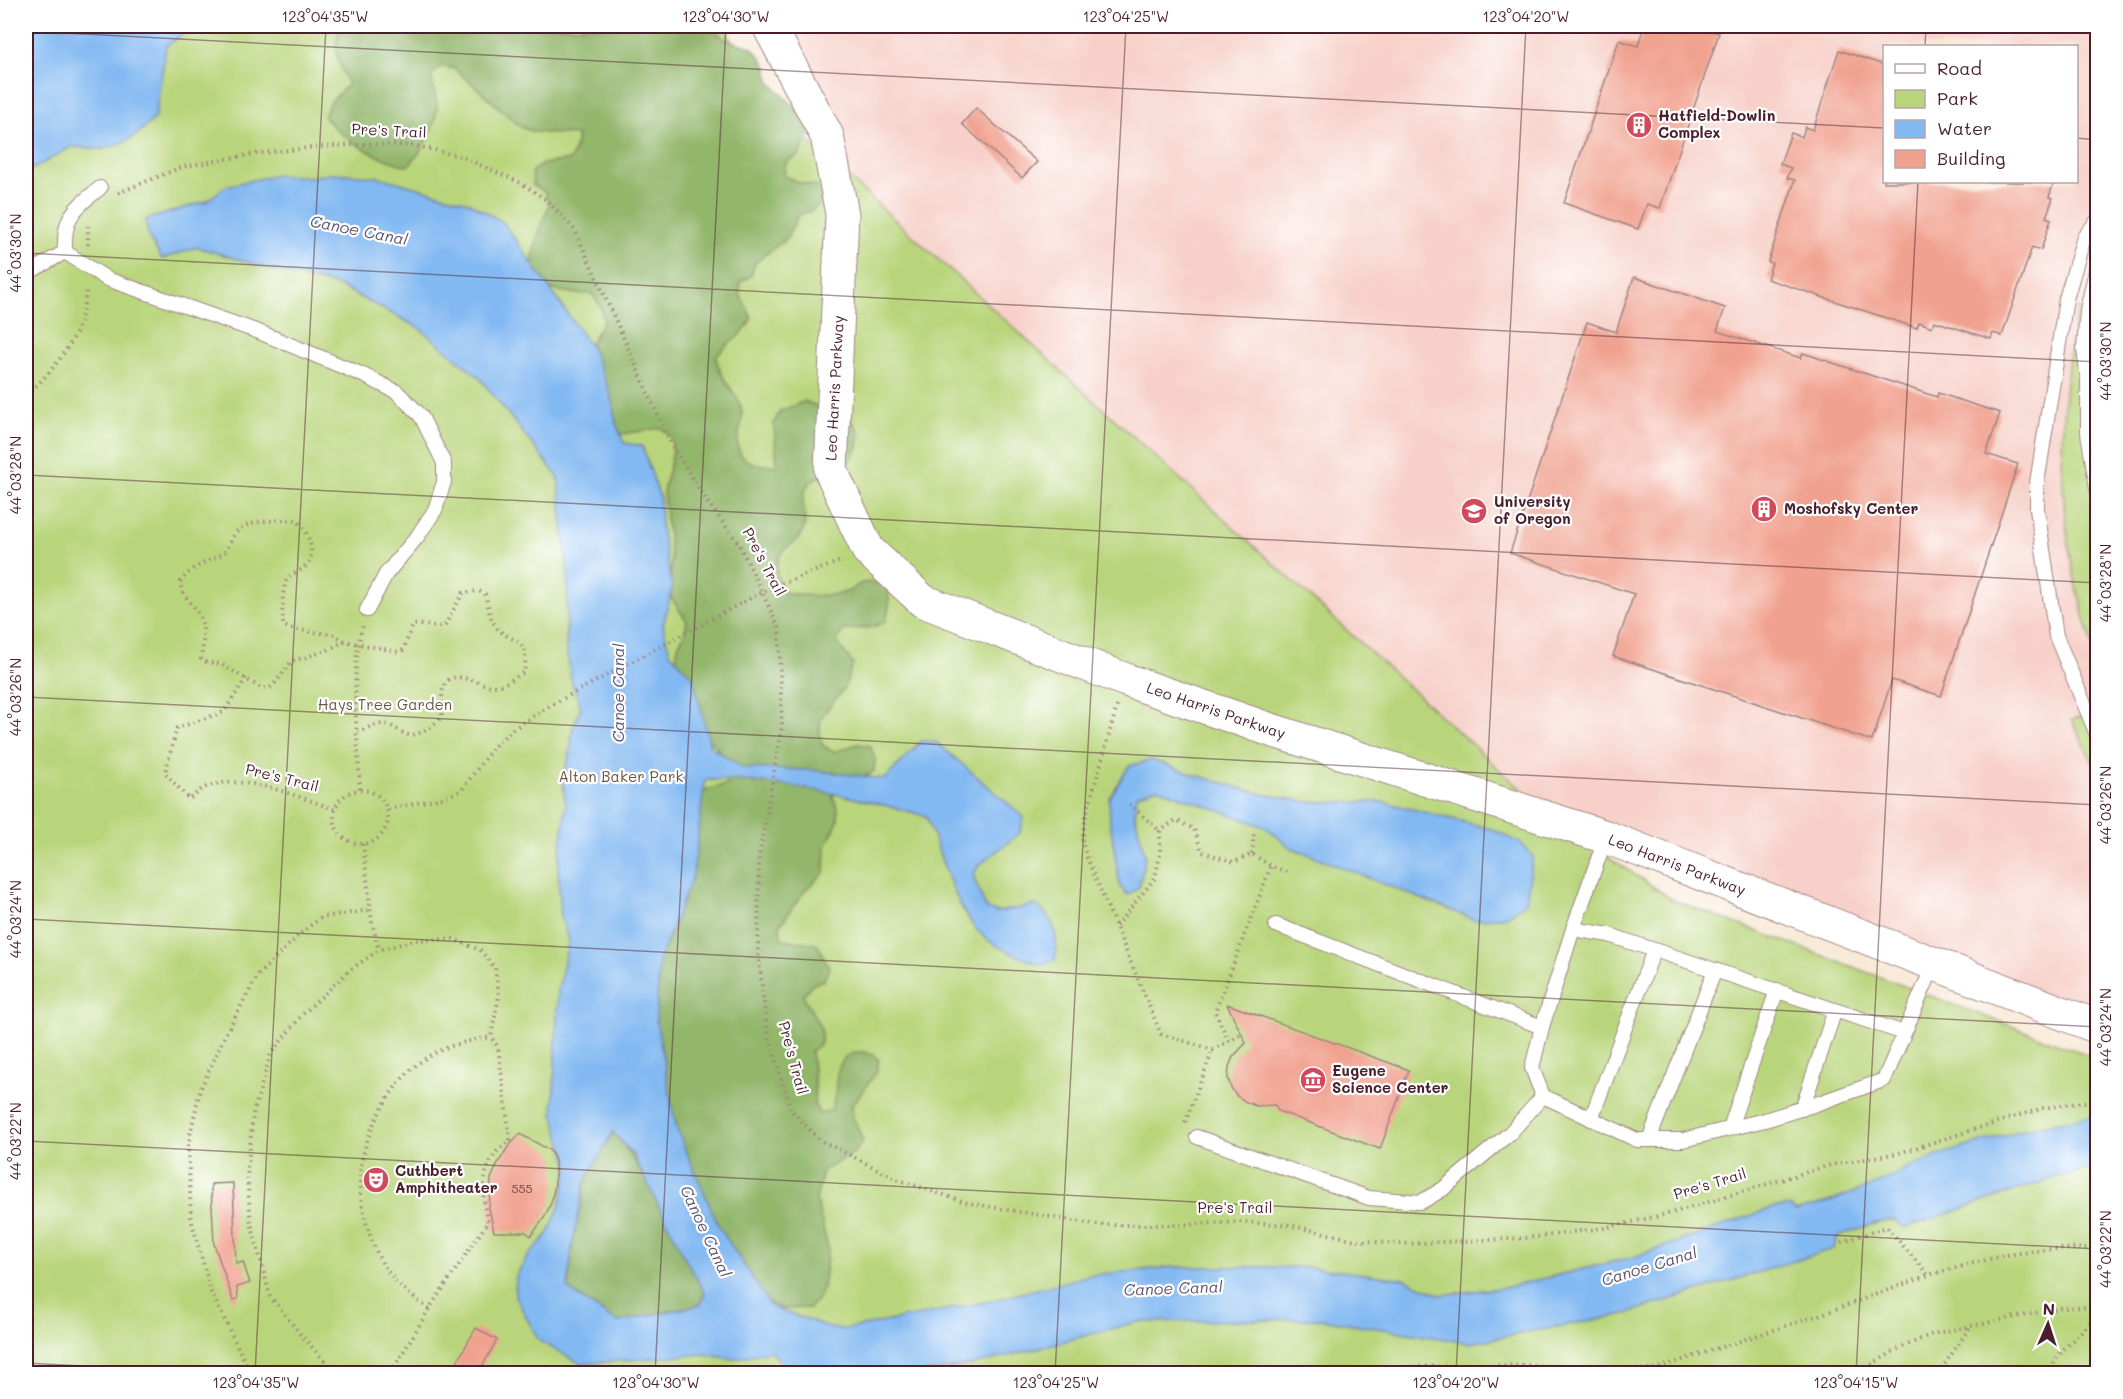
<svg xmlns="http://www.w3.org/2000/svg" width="2123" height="1399" font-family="Mali,sans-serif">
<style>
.built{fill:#f7d1c9;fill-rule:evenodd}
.green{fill:#b9d57b;stroke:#827a53;stroke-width:1.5}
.forest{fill:#92b66b;stroke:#6e6a4b;stroke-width:1.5}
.water{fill:#83b9f2;stroke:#666c8e;stroke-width:1.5;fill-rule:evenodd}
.building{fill:#f1a18f}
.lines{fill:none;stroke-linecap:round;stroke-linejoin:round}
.service-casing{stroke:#a08480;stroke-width:16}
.tertiary-casing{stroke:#a08480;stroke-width:35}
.path{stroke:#a08480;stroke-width:4;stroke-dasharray:1.5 4.5;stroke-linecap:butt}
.service{stroke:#fff;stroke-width:14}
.tertiary{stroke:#fff;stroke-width:33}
.ticks{fill:none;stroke:#4a1f2b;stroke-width:1.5;stroke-opacity:0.45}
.labels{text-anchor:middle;stroke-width:4.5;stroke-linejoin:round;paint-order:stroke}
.number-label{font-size:12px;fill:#744044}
.poi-label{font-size:15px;font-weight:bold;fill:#4a1f2b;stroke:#fff;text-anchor:start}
.street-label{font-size:15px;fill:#4a1f2b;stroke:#fff}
.park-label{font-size:15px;fill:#6b5643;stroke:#fff}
.water-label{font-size:16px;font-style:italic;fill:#5e5571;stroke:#fff}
.neatline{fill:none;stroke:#4a1f2b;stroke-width:2}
.ticks-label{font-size:15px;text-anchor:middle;fill:#4a1f2b}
</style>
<rect width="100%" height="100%" fill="#fff"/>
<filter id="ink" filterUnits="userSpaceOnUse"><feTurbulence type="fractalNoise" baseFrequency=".0167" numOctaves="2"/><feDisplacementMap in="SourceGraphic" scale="12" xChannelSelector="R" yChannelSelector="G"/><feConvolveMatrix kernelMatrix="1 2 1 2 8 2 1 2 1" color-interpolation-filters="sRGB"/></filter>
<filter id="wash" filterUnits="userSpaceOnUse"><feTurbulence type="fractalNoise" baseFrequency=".008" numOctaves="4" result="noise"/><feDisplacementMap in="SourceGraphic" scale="24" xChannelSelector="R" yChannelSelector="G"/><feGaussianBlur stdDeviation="1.35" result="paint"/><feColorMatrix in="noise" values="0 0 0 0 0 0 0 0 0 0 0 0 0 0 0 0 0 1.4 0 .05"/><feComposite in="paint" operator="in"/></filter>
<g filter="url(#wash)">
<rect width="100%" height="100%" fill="#f7e8d4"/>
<path class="built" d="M769 26H2097V1027L1446 786 842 214ZM1884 46H2076V182H1884Z"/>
<g class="green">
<polygon points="26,26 725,26 739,60 784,119 1542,808 1578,837 1673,900 2097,1058 2097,1373 26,1373"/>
<path d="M2078 308 2097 312V657C2057 544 2053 425 2078 308Z"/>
<polygon points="2097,709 2097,771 2072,720"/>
</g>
<g class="forest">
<path d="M345 26H711L724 39 751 47 760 56 767 67 769 81 806 119 812 130 799 155 786 162 784 175 797 182 825 188C822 206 815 211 798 215L787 238 755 263 751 276 740 282V295L752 318C744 336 728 341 716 357 720 380 734 388 741 407 744 419 740 427 738 439 734 463 759 466 777 465L774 423 780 411 805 401 854 423 860 433 858 447 844 470C816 476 799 479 804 512 805 520 806 528 801 535 798 540 792 544 787 547 772 560 775 576 784 592 800 596 831 597 846 592 851 591 854 587 858 585 867 580 877 583 887 584 890 599 890 608 885 622L873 627 843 630 837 642 853 664C850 672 847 683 842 691 827 712 814 715 822 745L833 752 858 744 870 746 875 758 874 771 863 778 836 784 833 797 838 809V821L826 846 825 872 805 890 780 925 781 938C794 943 805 940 818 945L829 968 824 980 811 985 803 995 821 1029V1043L811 1051 815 1089 814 1103 819 1114 831 1110C838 1094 834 1086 838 1071 844 1049 864 1047 879 1060L876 1073 852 1105 853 1117 863 1141 855 1152 823 1171 816 1199 828 1248 823 1288 817 1300 809 1308 781 1309 756 1297 643 1091 653 970 693 798 704 791 728 784 731 771 716 746 701 735 676 660 678 646 684 635 687 621 671 598 670 584 671 557 663 492 673 451 671 437 661 428 622 434 611 424 592 361 591 342 604 320 600 305 592 294H576L550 289 532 270C532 247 541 227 549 205L545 192 533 185 532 171 543 164 570 160 575 149 577 135 534 132 521 127 455 69 441 66 431 76C433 85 436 95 437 105 437 125 422 152 408 166 377 159 345 141 324 117L329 104 348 84C340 66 327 41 345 26Z"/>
<path d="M613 1131C652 1179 674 1240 705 1293L700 1305 617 1322 568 1289 572 1247 585 1181Z"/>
</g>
<g class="water">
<polygon points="26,26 195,26 166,46 155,118 134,137 115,146 101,149 71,147 26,173"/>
<path d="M334 173 379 177 468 202 503 222 591 347 610 392 616 423 624 443 642 446 660 498 661 527 672 589 663 626 670 653 693 677 710 746 743 768 812 770 885 779 921 741 936 742 1024 817 1020 833 979 865 973 875 986 909 997 912 1036 905C1057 921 1058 935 1055 960L1041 965C1022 957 999 950 983 936 955 911 940 851 926 816 856 797 778 779 705 780L693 875 659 961 656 1020 677 1130 718 1225 771 1307 834 1329H847L986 1302 1091 1275 1173 1267H1308L1404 1279 1441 1295 1508 1287 1637 1256 1775 1207H1791L1795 1211 1829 1202 1881 1182 1915 1165 1945 1153 2026 1129 2083 1117 2097 1116V1167L2057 1177 1905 1228 1894 1220 1876 1223 1838 1236 1833 1249 1621 1315 1469 1343 1322 1319 1137 1322 973 1365 922 1373 794 1374 770 1351 733 1359 703 1354 581 1364 539 1341 515 1296 516 1276 529 1255 549 1233 560 1204 569 1166 553 1114 558 990 569 939 561 919 558 869 566 806 562 777 569 758 573 728 581 707 572 683 566 647 568 573 558 477 479 377 419 328 339 286 277 271 197 247 162 259 149 238 145 220 207 201 226 186 276 175 311 177ZM613 1132 633 1155 688 1264 705 1293 700 1305 617 1322 580 1298 568 1289 572 1247 585 1181Z"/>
<polygon points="1152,760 1195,775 1262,794 1308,802 1384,802 1492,829 1519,842 1533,856 1526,902 1507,916 1475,920 1290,847 1265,827 1157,788 1137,795 1135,815 1145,856 1139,887 1128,895 1120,887 1110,821 1109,799 1129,766"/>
</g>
<g id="blocks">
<g class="building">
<polygon points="1644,26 1697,26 1719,33 1660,208 1647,204 1638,229 1564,203 1619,40 1638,46"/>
<polygon points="1839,50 1884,65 1884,182 2054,182 2049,197 2053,198 2046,217 2051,219 2041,250 2032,247 2002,336 1993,333 1991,339 1934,321 1932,327 1919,322 1917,328 1767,279 1772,263 1768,262 1795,180 1787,178 1791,168 1780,164 1791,133 1802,137 1805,127 1813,130"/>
<polygon points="976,108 1037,162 1022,178 962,124"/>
<polygon points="1634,277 1725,308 1717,331 1801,358 1803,353 1937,397 1938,393 2000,413 1986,454 2018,464 1941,696 1892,680 1872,741 1613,656 1634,594 1510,553 1587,322 1616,332"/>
<polygon points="1227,1004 1409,1070 1380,1149 1278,1111 1275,1105 1256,1106 1246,1102 1237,1096 1231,1088 1228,1078 1229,1067 1233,1057 1246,1043"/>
<polygon points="520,1134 548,1149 552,1153 555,1161 555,1185 551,1203 544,1218 531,1236 526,1232 494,1232 489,1208 491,1179 498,1163 508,1147"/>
<polygon points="233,1183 236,1264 243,1262 250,1283 237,1287 238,1299 233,1300 214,1244 211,1188 211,1184"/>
<polygon points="476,1328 497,1340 478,1374 450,1374"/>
</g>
</g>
</g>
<g filter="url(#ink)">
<use href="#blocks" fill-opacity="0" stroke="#a08480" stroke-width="1.5"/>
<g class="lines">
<defs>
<g id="service">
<polyline points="2098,220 2084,237 2066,299 2037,483 2037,509 2056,636 2098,737"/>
<polyline points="65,252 107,279 259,332 363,375 397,392 421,416 444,463 444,482 435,510 417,537 386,574 367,610"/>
<path d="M65 252C63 216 74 209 100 188"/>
<polyline points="2098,261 2087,310 2084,349 2088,380 2088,433 2098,494"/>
<polyline points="26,274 65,252"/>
<polyline points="1276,925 1542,1027"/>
<polyline points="1573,929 1606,837"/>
<polyline points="1904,1033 1609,935 1573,929 1542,1027 1532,1068 1543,1096 1637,1140 1683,1140 1765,1120 1816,1104 1884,1080 1934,964"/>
<polyline points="1802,1109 1835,1010"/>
<polyline points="1591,1119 1654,950"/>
<polyline points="1730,1128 1777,990"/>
<polyline points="1197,1137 1369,1198 1421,1202 1443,1189 1510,1133 1543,1096"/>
<polyline points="1649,1140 1715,970"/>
</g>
<polyline id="tertiary" points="769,26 827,136 842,214 831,471 868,550 923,601 1126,680 1271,730 1606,837 2098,1027"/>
</defs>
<use href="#service" class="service-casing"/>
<use href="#tertiary" class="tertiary-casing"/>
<g class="path">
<polyline points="118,193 182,167 254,154 317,147 373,144 416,146 460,156 521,183 548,201 575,230 672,446 707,501 739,544 779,628 782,727 759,856 758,952 767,1029 791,1110 820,1140 899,1180 968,1203 1098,1225 1179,1225 1243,1222 1289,1225 1355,1240 1399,1244 1528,1238 1604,1228 1672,1213 1830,1165 1899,1153 2043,1108 2098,1100"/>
<polyline points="88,245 88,226"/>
<path d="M26 393C41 386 67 351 75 335 81 322 84 303 87 289"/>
<path d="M345 641 326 651 292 661 273 686 269 688H261L221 664 204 662 201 659C203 644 206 629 199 615 191 601 183 599 180 582 193 565 204 564 222 554 230 549 230 537 237 531 248 520 280 520 296 520 307 529 318 553 306 566 300 572 291 573 287 580 282 586 281 619 284 626L292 629 335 635 345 641 399 652 403 650 413 625C424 623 434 629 445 625L463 593 478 591 485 594C488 603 489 617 495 625 509 646 531 632 524 672 516 677 504 686 494 686 487 686 479 682 471 680 440 669 441 693 442 716 436 724 420 736 409 735 399 733 392 723 381 724 374 725 365 729 358 732"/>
<path d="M246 678 224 712 177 728 165 773 189 799C194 796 199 791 204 788 241 771 298 797 334 809"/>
<polyline points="1117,706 1086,816 1082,841 1087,858 1161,1034 1213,1050 1241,1034"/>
<path d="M360 789C358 739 349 672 363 625"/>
<circle cx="361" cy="817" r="27"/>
<polyline points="1129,804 1160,831"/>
<polyline points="388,809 442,798 461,791 494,746 513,729 555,703 762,592 843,560"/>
<polyline points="363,844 372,923 379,950"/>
<polyline points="1252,854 1254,830"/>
<polyline points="1116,926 1155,878 1160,855 1160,831 1176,820 1194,829 1202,852 1234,862 1252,854 1271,866 1287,872"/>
<polyline points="1229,1041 1215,1012 1271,866"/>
<polyline points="1185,1122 1213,1050"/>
<polyline points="1842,1242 1887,1227 1929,1276"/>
<path d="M429 1309C411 1296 392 1281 381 1261 368 1236 360 1205 360 1178 361 1138 390 1082 423 1060 443 1046 467 1041 491 1037"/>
<polyline points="251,1374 211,1292 191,1219 188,1144 200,1090 226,1033 258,975 302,932 322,917 370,910"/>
<path d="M337 1374 300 1334 270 1296 251 1223 247 1176 253 1114 271 1053 303 1014 351 969 379 950 415 940 453 939 480 950 495 968 499 996 491 1037 498 1047 510 1140C504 1145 497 1150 493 1157 481 1175 482 1202 488 1222L429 1309 395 1366 386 1374"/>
<polyline points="1336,1374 1412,1367 1524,1365 1652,1370 1828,1312 1932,1274 2005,1255 2052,1249 2098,1248"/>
<polyline points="1856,1374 1896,1350 1932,1334 2060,1308 2098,1307"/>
<polyline points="1938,1374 1970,1327"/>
<polyline points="2047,1374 2061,1352 2098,1315"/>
</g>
<use href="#service" class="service"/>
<use href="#tertiary" class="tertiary"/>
</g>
</g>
<path class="ticks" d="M26 31 1884 128M1925 46 1926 26M2076 138 2098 140M26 253 2098 362M26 475 2098 583M26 697 2098 805M26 919 2098 1027M26 1141 2098 1249M26 1363 232 1374M255 1374 326 26M655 1374 726 26M1055 1374 1126 26M1456 1374 1526 26M1856 1374 1918 182"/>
<defs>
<symbol id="building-disc" viewBox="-11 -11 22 22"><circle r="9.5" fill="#d1495b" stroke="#fff"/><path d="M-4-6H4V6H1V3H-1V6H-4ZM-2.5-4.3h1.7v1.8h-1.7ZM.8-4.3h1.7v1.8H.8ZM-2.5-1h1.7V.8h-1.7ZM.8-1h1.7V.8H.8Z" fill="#fff"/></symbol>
<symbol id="university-disc" viewBox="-11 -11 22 22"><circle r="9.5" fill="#d1495b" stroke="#fff"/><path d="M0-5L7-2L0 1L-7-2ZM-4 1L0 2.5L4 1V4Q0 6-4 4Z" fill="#fff"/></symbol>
<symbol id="museum-disc" viewBox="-11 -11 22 22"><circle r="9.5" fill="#d1495b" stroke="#fff"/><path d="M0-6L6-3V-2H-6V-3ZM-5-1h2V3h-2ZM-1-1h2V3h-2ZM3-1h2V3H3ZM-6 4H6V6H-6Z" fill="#fff"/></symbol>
<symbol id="theatre-disc" viewBox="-11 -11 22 22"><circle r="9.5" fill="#d1495b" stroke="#fff"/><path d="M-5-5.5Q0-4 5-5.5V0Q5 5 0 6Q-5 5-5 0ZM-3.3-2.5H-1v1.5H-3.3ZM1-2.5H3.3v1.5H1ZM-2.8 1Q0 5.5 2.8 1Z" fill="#fff"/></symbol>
</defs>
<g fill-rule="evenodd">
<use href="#building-disc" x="1624" y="110" width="30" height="30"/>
<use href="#building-disc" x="1749" y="494" width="30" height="30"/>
<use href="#university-disc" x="1459" y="496" width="30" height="30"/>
<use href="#museum-disc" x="1298" y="1065" width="30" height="30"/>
<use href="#theatre-disc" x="361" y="1165" width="30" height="30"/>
</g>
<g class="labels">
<g class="number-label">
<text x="522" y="1193">555</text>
</g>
<g class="poi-label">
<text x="1658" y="121">Hatfield-Dowlin<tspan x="1658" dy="17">Complex</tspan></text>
<text x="1494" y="507">University<tspan x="1494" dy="17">of Oregon</tspan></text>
<text x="1784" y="514">Moshofsky Center</text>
<text x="1332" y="1076">Eugene<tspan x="1332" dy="17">Science Center</tspan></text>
<text x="395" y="1176">Cuthbert<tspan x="395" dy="17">Amphitheater</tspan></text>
</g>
<g class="street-label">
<text transform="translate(389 131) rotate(3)" y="5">Pre's Trail</text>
<text transform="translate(835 388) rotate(-87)" y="5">Leo Harris Parkway</text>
<text transform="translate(764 562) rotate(62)" y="5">Pre's Trail</text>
<text transform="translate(1216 711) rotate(19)" y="5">Leo Harris Parkway</text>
<text transform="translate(282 778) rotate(14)" y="5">Pre's Trail</text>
<text transform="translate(1677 865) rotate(21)" y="5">Leo Harris Parkway</text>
<text transform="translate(793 1058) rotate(75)" y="5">Pre's Trail</text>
<text transform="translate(1710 1184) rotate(-17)" y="5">Pre's Trail</text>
<text x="1235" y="1213">Pre's Trail</text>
</g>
<g class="park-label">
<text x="385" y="710">Hays Tree Garden</text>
<text x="621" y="782">Alton Baker Park</text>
</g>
<g class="water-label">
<text transform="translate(359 230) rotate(11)" y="6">Canoe Canal</text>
<text transform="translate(618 693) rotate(-90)" y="6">Canoe Canal</text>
<text transform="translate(706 1231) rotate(65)" y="6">Canoe Canal</text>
<text transform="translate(1649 1266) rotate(-17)" y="6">Canoe Canal</text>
<text transform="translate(1173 1288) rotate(-2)" y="6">Canoe Canal</text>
</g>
</g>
<rect width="2123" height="1399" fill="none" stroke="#fff" stroke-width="66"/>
<rect x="1883" y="45" width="195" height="138" fill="#ffffff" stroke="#b7a5aa" stroke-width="1.5"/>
<rect x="1895" y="64" width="30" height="9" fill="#ffffff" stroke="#b7a5aa" stroke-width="1.5"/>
<text x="1937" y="75" font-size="18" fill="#4a1f2b">Road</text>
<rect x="1895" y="90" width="30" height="18" fill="#b9d57b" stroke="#b7a5aa" stroke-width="1.5"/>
<text x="1937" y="105" font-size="18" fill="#4a1f2b">Park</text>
<rect x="1895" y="120" width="30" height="18" fill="#83b9f2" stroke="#b7a5aa" stroke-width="1.5"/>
<text x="1937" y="135" font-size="18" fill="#4a1f2b">Water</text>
<rect x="1895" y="150" width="30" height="18" fill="#f1a18f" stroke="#b7a5aa" stroke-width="1.5"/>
<text x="1937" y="165" font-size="18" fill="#4a1f2b">Building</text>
<g transform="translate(2048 1324) rotate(3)" stroke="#ffffff" stroke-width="4.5" paint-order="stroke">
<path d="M0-4.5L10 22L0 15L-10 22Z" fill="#4a1f2b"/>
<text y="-9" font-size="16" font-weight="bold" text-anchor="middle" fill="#4a1f2b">N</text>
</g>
<rect x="33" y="33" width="2057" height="1333" class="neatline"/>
<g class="ticks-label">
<text x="325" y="22">123°04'35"W</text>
<text x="726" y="22">123°04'30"W</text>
<text x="1126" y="22">123°04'25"W</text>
<text x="1526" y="22">123°04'20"W</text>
<text transform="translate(16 253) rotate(-90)" y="5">44°03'30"N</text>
<text transform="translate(2106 361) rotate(-90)" y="5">44°03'30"N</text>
<text transform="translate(16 475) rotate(-90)" y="5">44°03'28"N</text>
<text transform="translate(2106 583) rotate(-90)" y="5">44°03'28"N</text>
<text transform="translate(16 697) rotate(-90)" y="5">44°03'26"N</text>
<text transform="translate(2106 805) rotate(-90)" y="5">44°03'26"N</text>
<text transform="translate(16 919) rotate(-90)" y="5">44°03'24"N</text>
<text transform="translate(2106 1027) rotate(-90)" y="5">44°03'24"N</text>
<text transform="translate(16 1141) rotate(-90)" y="5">44°03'22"N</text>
<text transform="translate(2106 1249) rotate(-90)" y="5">44°03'22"N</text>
<text x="256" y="1388">123°04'35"W</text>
<text x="656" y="1388">123°04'30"W</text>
<text x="1056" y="1388">123°04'25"W</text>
<text x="1456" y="1388">123°04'20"W</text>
<text x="1856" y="1388">123°04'15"W</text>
</g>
</svg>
